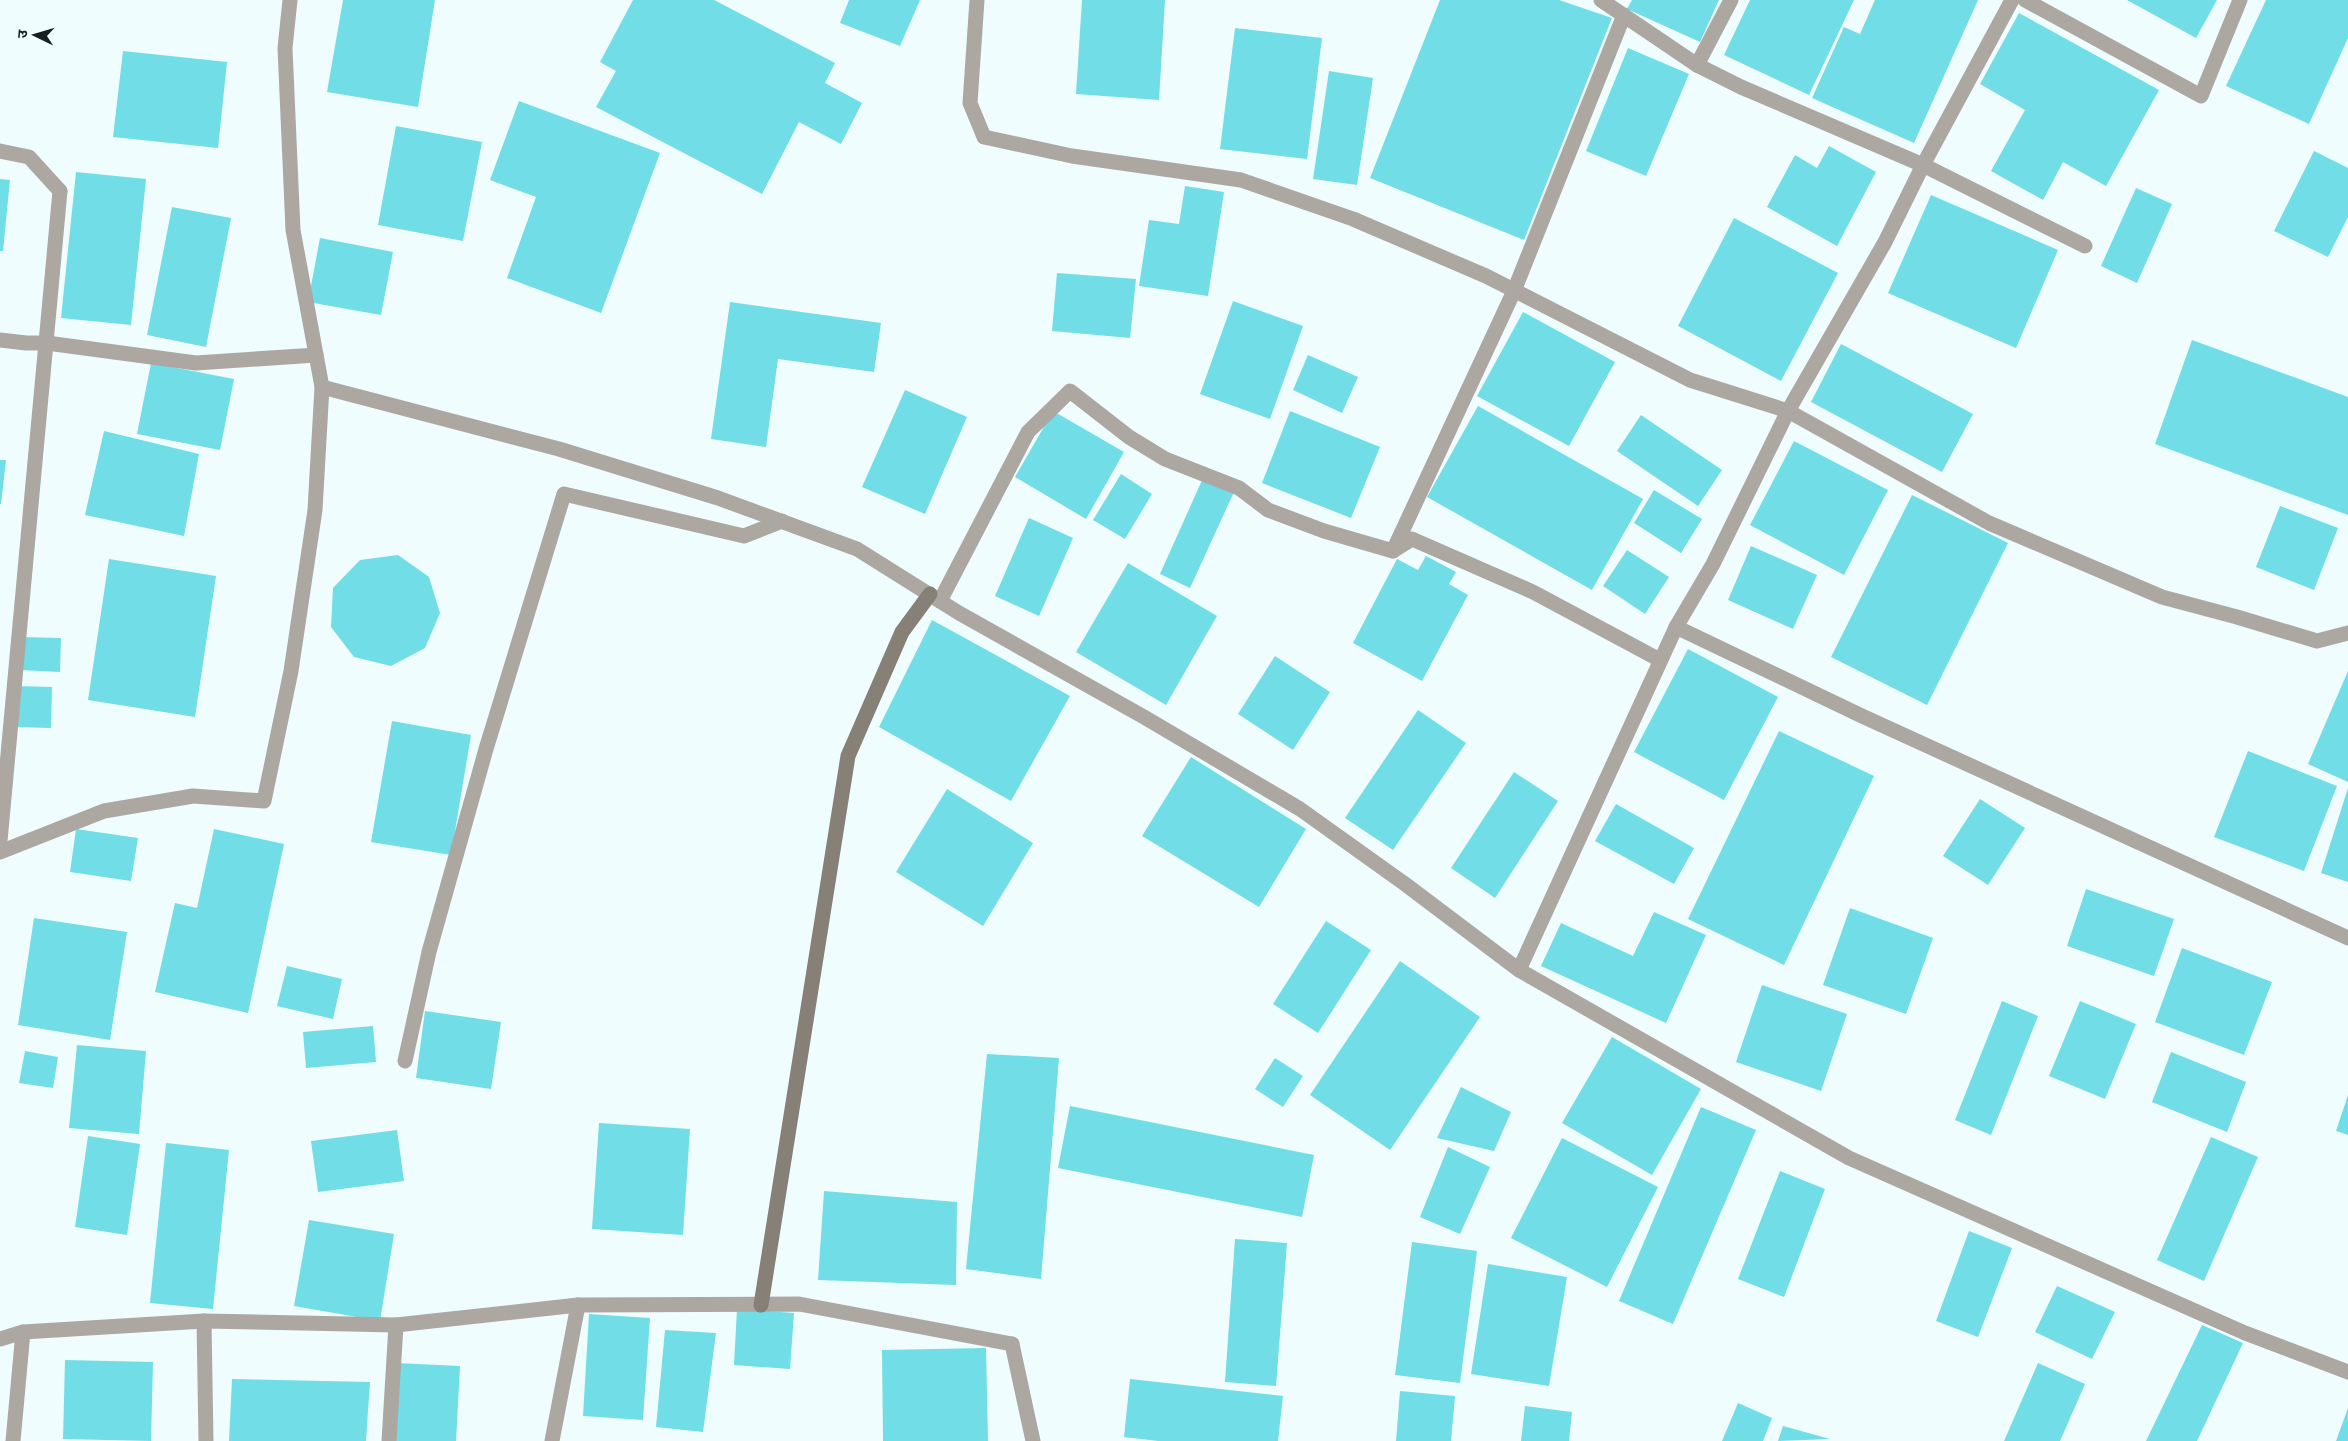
<svg xmlns="http://www.w3.org/2000/svg" width="2348" height="1441" font-family="'Roboto Condensed','Noto Sans Devanagari',sans-serif">
<style>
.building{fill:#71dde6}
.lines{fill:none;stroke-linecap:round;stroke-linejoin:round}
.lane{stroke:#aca8a1;stroke-width:15}
.street{stroke:#aca8a1;stroke-width:15}
.secondary{stroke:#868077;stroke-width:15}
</style>
<rect width="100%" height="100%" fill="#f0fdfe"/>
<g class="building">
<polygon points="343,0 435,0 418,107 327,92"/>
<polygon points="633,0 714,0 835,63 825,83 862,103 841,144 799,122 762,194 596,107 616,71 600,62"/>
<polygon points="849,0 920,0 900,46 840,23"/>
<polygon points="1082,0 1165,0 1159,100 1076,94"/>
<polygon points="1440,0 1559,0 1612,18 1524,240 1370,178"/>
<polygon points="1632,0 1719,0 1700,42 1627,9"/>
<polygon points="1750,0 1854,0 1809,95 1724,55"/>
<polygon points="1875,0 1978,0 1914,143 1812,98 1844,27 1860,34"/>
<polygon points="2127,0 2217,0 2196,38"/>
<polygon points="2266,0 2348,0 2348,38 2309,124 2226,86"/>
<polygon points="2019,13 2159,90 2106,186 2063,162 2043,200 1991,171 2025,110 1980,84"/>
<polygon points="1235,28 1322,38 1307,159 1220,149"/>
<polygon points="1628,48 1689,74 1646,176 1586,151"/>
<polygon points="123,51 227,62 218,148 113,137"/>
<polygon points="1329,71 1373,78 1357,185 1313,179"/>
<polygon points="519,101 660,153 601,313 507,278 536,197 490,180"/>
<polygon points="396,126 482,142 463,241 378,225"/>
<polygon points="1829,146 1876,172 1837,246 1767,207 1795,155 1817,168"/>
<polygon points="2314,151 2348,168 2348,217 2328,257 2274,231"/>
<polygon points="76,172 146,179 131,325 61,318"/>
<polygon points="0,179 10,180 3,251 0,251"/>
<polygon points="1185,186 1224,192 1208,296 1139,286 1149,220 1179,224"/>
<polygon points="2136,188 2172,204 2137,283 2101,266"/>
<polygon points="1931,195 2058,250 2016,348 1888,293"/>
<polygon points="172,207 231,218 206,347 147,335"/>
<polygon points="1734,218 1838,273 1781,381 1678,326"/>
<polygon points="320,238 393,252 381,315 308,302"/>
<polygon points="1057,273 1136,279 1130,338 1052,331"/>
<polygon points="1233,301 1303,326 1270,419 1200,394"/>
<polygon points="730,302 881,323 874,372 778,359 766,447 711,439"/>
<polygon points="1523,312 1615,362 1569,446 1477,396"/>
<polygon points="2192,340 2348,397 2348,515 2155,444"/>
<polygon points="1841,344 1973,414 1942,472 1811,402"/>
<polygon points="1308,355 1358,377 1342,413 1293,390"/>
<polygon points="151,363 234,379 220,450 137,434"/>
<polygon points="905,390 967,417 925,514 862,487"/>
<polygon points="1478,406 1643,499 1592,590 1427,497"/>
<polygon points="1053,411 1124,452 1086,519 1015,477"/>
<polygon points="1290,411 1380,447 1351,518 1262,483"/>
<polygon points="1641,415 1722,470 1698,506 1617,451"/>
<polygon points="104,431 199,454 184,536 85,515"/>
<polygon points="1794,441 1888,490 1844,575 1750,525"/>
<polygon points="0,460 6,460 1,504 0,504"/>
<polygon points="1121,474 1152,494 1125,539 1093,520"/>
<polygon points="1203,478 1234,492 1190,588 1160,574"/>
<polygon points="1654,490 1702,519 1681,553 1634,523"/>
<polygon points="1912,495 2008,543 1927,705 1831,657"/>
<polygon points="2280,506 2338,528 2314,590 2256,567"/>
<polygon points="1029,518 1073,538 1039,616 995,596"/>
<polygon points="1751,546 1817,575 1793,629 1728,600"/>
<polygon points="1627,550 1669,577 1645,614 1603,586"/>
<polygon points="398,555 429,577 440,613 425,648 391,666 354,657 331,627 333,588 360,560"/>
<polygon points="1426,556 1456,572 1449,584 1468,595 1422,681 1353,643 1397,559 1418,570"/>
<polygon points="109,559 216,576 195,717 88,700"/>
<polygon points="1128,563 1217,616 1166,705 1076,652"/>
<polygon points="932,620 1070,696 1011,801 879,727"/>
<polygon points="20,637 61,638 60,672 19,670"/>
<polygon points="1688,649 1778,697 1724,800 1634,752"/>
<polygon points="1275,656 1330,692 1293,750 1238,714"/>
<polygon points="2348,671 2348,782 2308,764"/>
<polygon points="15,686 52,687 51,728 14,727"/>
<polygon points="1418,710 1466,743 1393,850 1345,818"/>
<polygon points="392,721 471,735 451,855 371,842"/>
<polygon points="1779,731 1874,776 1784,965 1688,919"/>
<polygon points="2248,751 2337,786 2304,871 2214,837"/>
<polygon points="1191,757 1306,829 1259,907 1142,836"/>
<polygon points="1514,772 1558,801 1495,898 1451,868"/>
<polygon points="2348,788 2348,882 2321,873"/>
<polygon points="947,789 1033,843 983,926 896,872"/>
<polygon points="1980,799 2025,828 1988,885 1943,856"/>
<polygon points="1616,804 1694,848 1674,884 1595,841"/>
<polygon points="76,829 138,838 131,881 70,872"/>
<polygon points="214,829 284,844 248,1013 155,992 175,903 197,908"/>
<polygon points="2086,889 2174,919 2154,976 2067,946"/>
<polygon points="1850,908 1933,938 1906,1014 1823,985"/>
<polygon points="1654,912 1706,935 1666,1023 1541,966 1561,923 1633,956"/>
<polygon points="34,918 127,932 110,1040 18,1025"/>
<polygon points="1326,921 1371,950 1318,1033 1273,1004"/>
<polygon points="2182,948 2272,982 2244,1055 2155,1022"/>
<polygon points="1400,961 1480,1017 1390,1150 1310,1095"/>
<polygon points="287,966 342,979 333,1019 277,1006"/>
<polygon points="1762,985 1847,1014 1821,1091 1736,1062"/>
<polygon points="2002,1001 2038,1016 1991,1135 1955,1120"/>
<polygon points="2080,1001 2136,1024 2105,1099 2049,1076"/>
<polygon points="425,1011 501,1022 491,1089 416,1078"/>
<polygon points="373,1026 376,1062 306,1068 303,1032"/>
<polygon points="1612,1037 1701,1089 1652,1175 1562,1123"/>
<polygon points="77,1045 146,1051 139,1134 69,1128"/>
<polygon points="25,1051 58,1057 53,1088 19,1083"/>
<polygon points="2171,1052 2246,1082 2227,1132 2152,1102"/>
<polygon points="987,1054 1059,1058 1041,1279 966,1269"/>
<polygon points="1275,1058 1303,1076 1283,1107 1255,1089"/>
<polygon points="1461,1087 1511,1112 1494,1151 1437,1138"/>
<polygon points="2348,1095 2348,1135 2336,1131"/>
<polygon points="1070,1106 1314,1155 1302,1217 1058,1168"/>
<polygon points="1701,1107 1756,1130 1673,1324 1619,1301"/>
<polygon points="599,1123 690,1129 683,1235 592,1229"/>
<polygon points="397,1130 404,1181 318,1192 311,1141"/>
<polygon points="88,1136 140,1144 127,1235 75,1227"/>
<polygon points="2211,1137 2258,1157 2204,1281 2157,1260"/>
<polygon points="1562,1138 1658,1187 1607,1287 1511,1238"/>
<polygon points="166,1143 229,1150 213,1309 150,1303"/>
<polygon points="1448,1147 1490,1167 1460,1234 1420,1217"/>
<polygon points="1780,1171 1825,1189 1784,1297 1738,1279"/>
<polygon points="824,1191 957,1202 956,1285 818,1280"/>
<polygon points="309,1220 394,1234 380,1321 294,1306"/>
<polygon points="1969,1231 2012,1248 1978,1337 1936,1321"/>
<polygon points="1235,1239 1287,1243 1276,1386 1225,1382"/>
<polygon points="1412,1242 1477,1251 1460,1383 1395,1375"/>
<polygon points="1488,1264 1567,1277 1549,1386 1471,1374"/>
<polygon points="2057,1286 2115,1312 2092,1359 2035,1332"/>
<polygon points="737,1309 794,1313 790,1369 734,1365"/>
<polygon points="589,1314 650,1318 643,1420 583,1416"/>
<polygon points="2202,1325 2243,1343 2197,1441 2146,1441"/>
<polygon points="665,1330 716,1333 703,1432 656,1427"/>
<polygon points="986,1348 988,1441 883,1441 882,1350"/>
<polygon points="65,1360 153,1362 151,1441 63,1439"/>
<polygon points="396,1363 460,1366 456,1441 392,1441"/>
<polygon points="2038,1363 2085,1384 2060,1441 2004,1441"/>
<polygon points="232,1379 370,1382 366,1441 229,1441"/>
<polygon points="1130,1379 1283,1396 1278,1441 1158,1441 1124,1437"/>
<polygon points="1400,1391 1455,1396 1451,1441 1396,1441"/>
<polygon points="1738,1403 1772,1418 1763,1441 1722,1441"/>
<polygon points="1525,1406 1572,1412 1569,1441 1521,1441"/>
<polygon points="2348,1408 2348,1441 2336,1441"/>
<polygon points="1783,1426 1830,1439 1778,1441"/>
</g>
<g class="lines">
<g class="lane">
<polyline points="1697,65 1731,0"/>
<polyline points="0,151 29,157 60,191"/>
<polyline points="0,340 26,343 47,343 196,363 316,355"/>
<polyline points="1393,551 1514,291 1624,15"/>
<polyline points="940,601 1028,432 1070,391 1129,437 1165,459 1239,488 1268,510 1324,531 1393,551 1412,539 1533,592 1660,660"/>
<polyline points="0,852 104,811 193,796 264,801 291,671 315,510 322,387"/>
<polyline points="1012,1344 1033,1441"/>
</g>
<g class="street">
<polyline points="290,0 285,48 293,230 322,387 559,449 718,498 857,549 959,613 1144,717 1300,809 1405,884 1519,970 1849,1158 2245,1333 2348,1372"/>
<polyline points="977,0 970,103 984,137 1072,156 1241,180 1353,219 1486,276 1690,380 1788,411 1989,523 2162,597 2237,617 2317,641 2348,633"/>
<polyline points="1601,0 1697,65 1741,87 1923,165 2085,246"/>
<polyline points="2025,0 2201,96 2240,0"/>
<polyline points="1676,627 1862,716 2348,938"/>
<polyline points="0,841 60,191"/>
<polyline points="1519,970 1676,627 1713,564 1788,411 1885,242 1923,165 2012,0"/>
<polyline points="405,1061 429,952 486,749 564,494 744,536 782,521"/>
<polyline points="204,1321 206,1441"/>
<polyline points="0,1339 23,1332 204,1321 396,1325 578,1305 799,1304 1012,1344"/>
<polyline points="13,1441 23,1332"/>
<polyline points="389,1441 396,1325"/>
<polyline points="552,1441 578,1305"/>
</g>
<polyline class="secondary" points="761,1305 848,756 902,632 930,594"/>
</g>
<g transform="translate(35 35) rotate(275)" stroke="#f0fdfe" stroke-width="4" paint-order="stroke">
<path d="M0-4L9 19L0 12L-9 19Z" fill="#161f1f"/>
<text y="-8" font-size="14" font-weight="bold" text-anchor="middle" fill="#161f1f">उ</text>
</g>
</svg>
